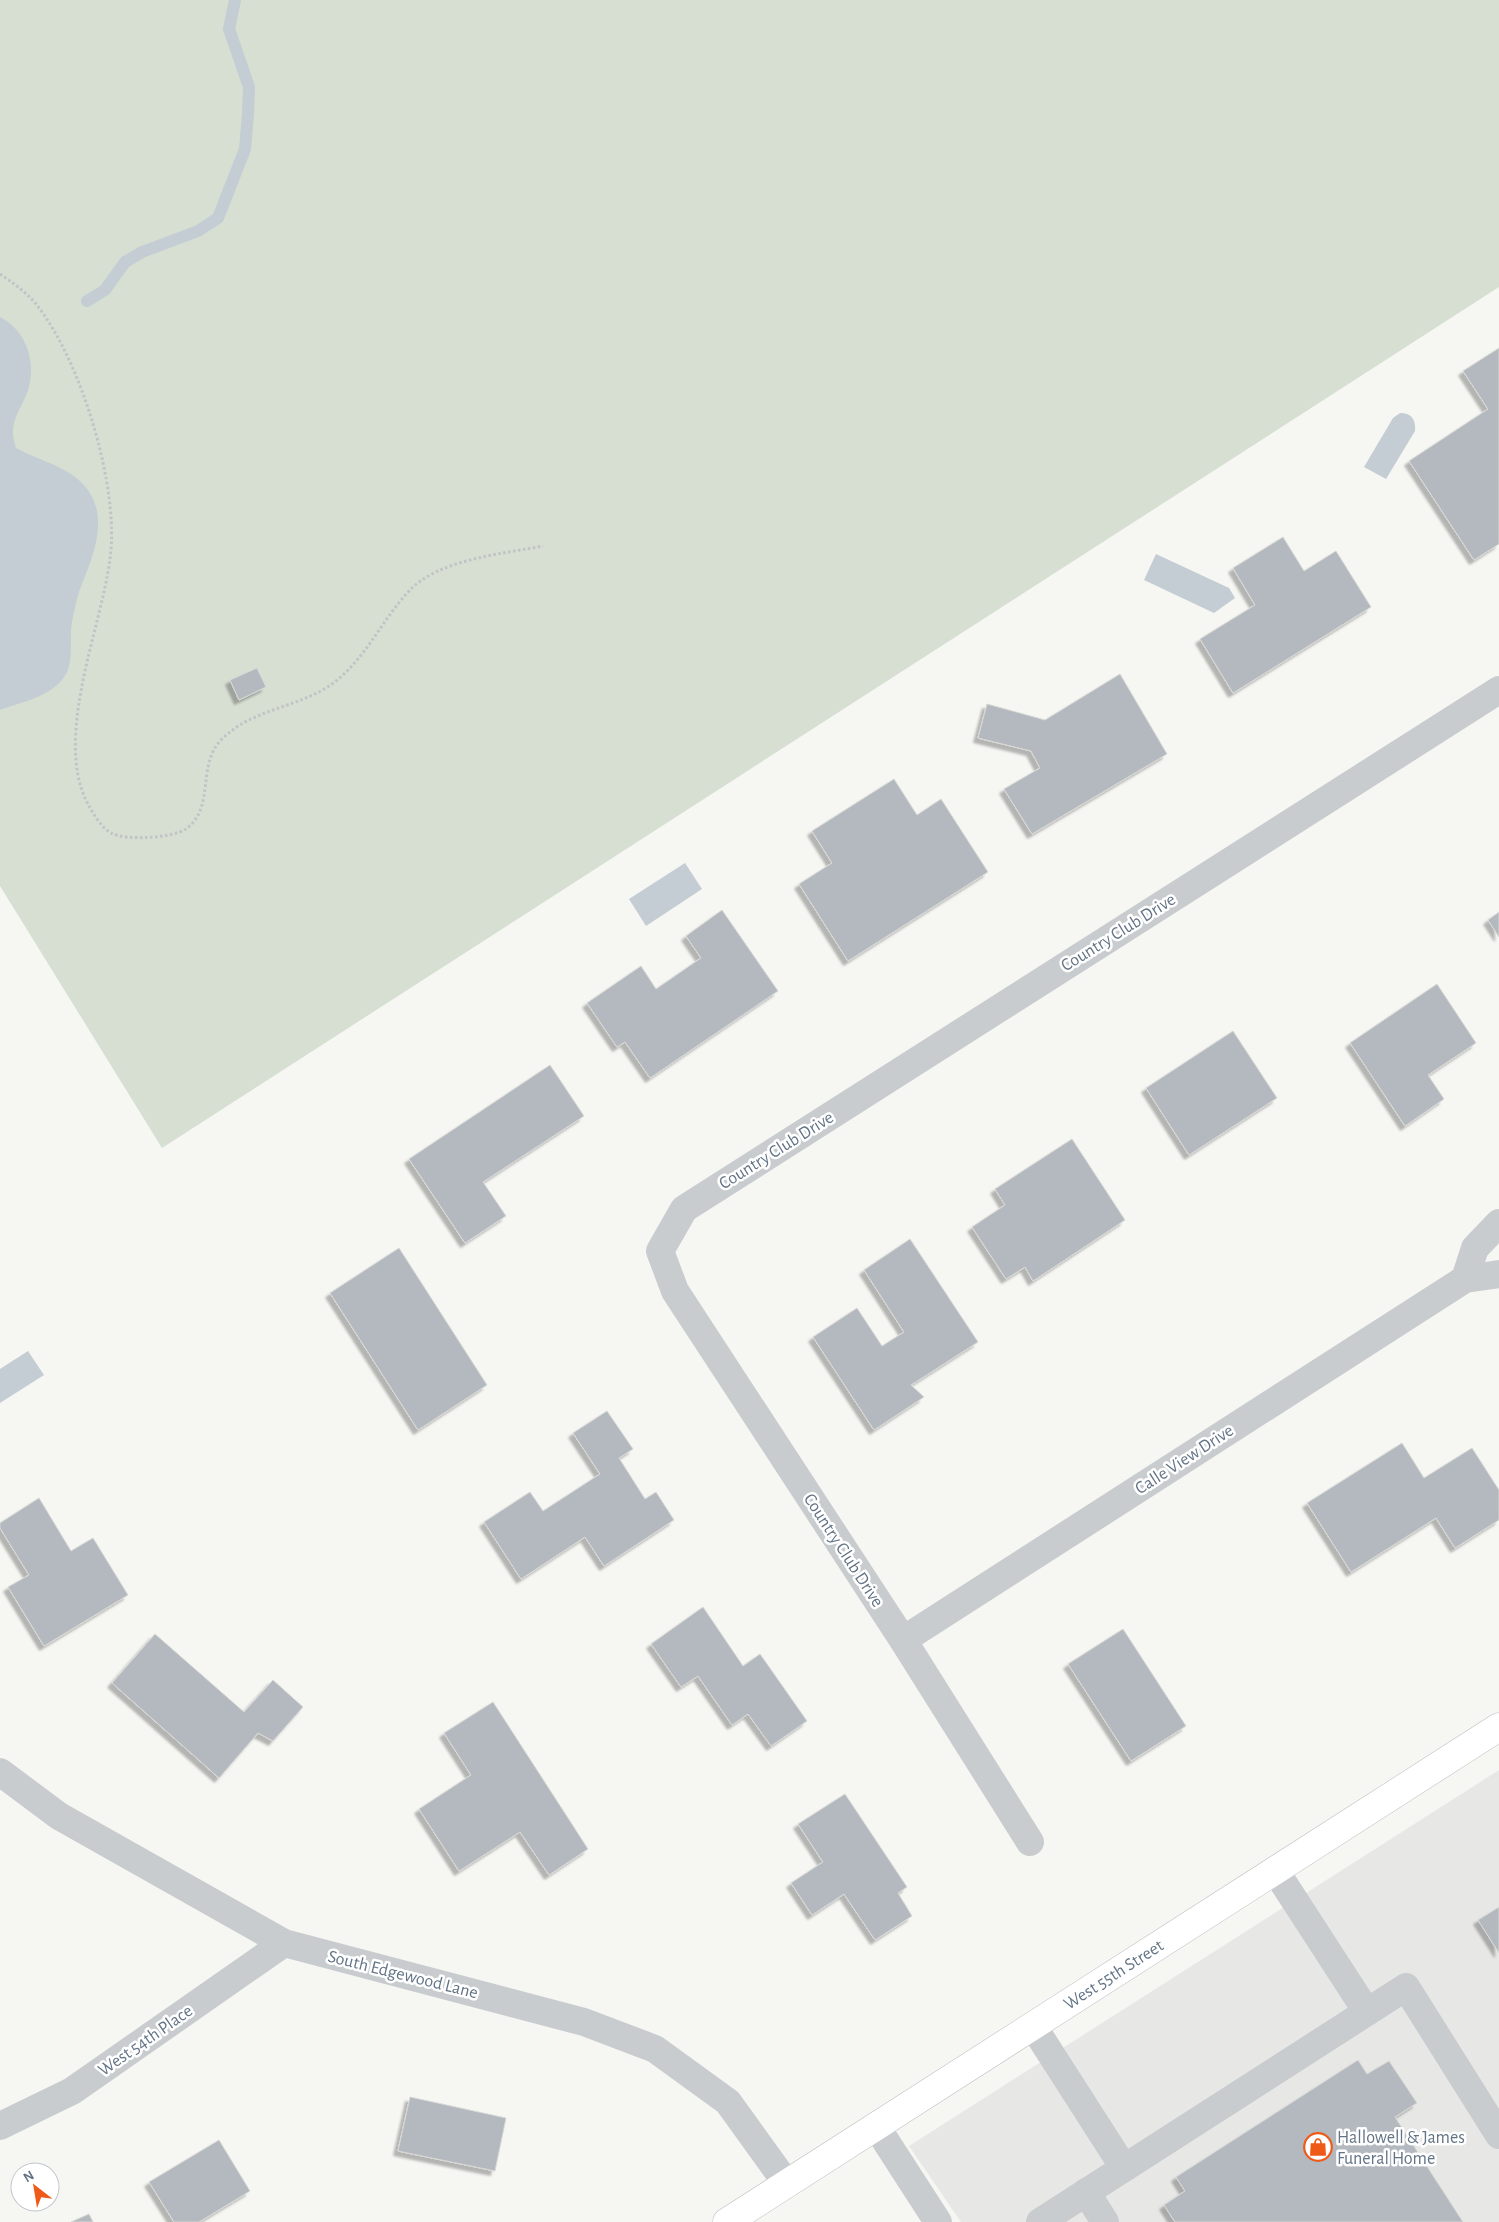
<svg xmlns="http://www.w3.org/2000/svg" width="1499" height="2222" font-family="'Alegreya Sans',sans-serif">
<style>
.built{fill:#e7e8e6}
.green{fill:#d7dfd3}
.water{fill:#c4cdd3}
.lines{fill:none;stroke-linecap:round;stroke-linejoin:round}
.stream{stroke:#c4cdd3;stroke-width:12}
.building{fill:#b3b9bf;stroke:#d8d8d5;filter:url(#shadow)}
.major-casing{stroke:#bbbec2;stroke-width:29}
.path{stroke:#c2c3c5;stroke-width:3;stroke-dasharray:2.5 2.5;stroke-linecap:butt}
.minor{stroke:#c9cccf;stroke-width:28}
.major{stroke:#fff;stroke-width:28}
.labels{text-anchor:middle;stroke-width:5;stroke-linejoin:round;paint-order:stroke}
.street-label{font-size:18px;fill:#637486;stroke:#fff}
.poi-label{font-size:18px;fill:#637486;stroke:#fff;text-anchor:start}
</style>
<defs>
<filter id="shadow"><feDropShadow dx="-4.5" dy="4.5" stdDeviation="1" flood-color="#0004"/></filter>
</defs>
<rect width="100%" height="100%" fill="#f6f7f3"/>
<polygon class="built" points="1499,1770 1499,2222 961,2222 909,2146"/>
<polygon class="green" points="0,0 1499,0 1499,287 162,1148 0,886"/>
<g class="water">
<path d="M0 317C26 330 37 362 28 390 20 413 7 422 16 448 39 461 72 467 88 490 110 522 91 560 79 592 76 601 74 612 72 622 69 637 74 660 66 674 54 696 22 702 0 710Z"/>
<path d="M1400 413C1412 413 1416 420 1415 431L1386 479 1364 467 1393 418Z"/>
<polygon points="1156,554 1229,588 1235,598 1214,613 1144,580"/>
<polygon points="685,863 702,889 646,926 629,899"/>
<polygon points="28,1351 44,1375 0,1403 0,1369"/>
</g>
<g class="lines">
<polyline class="stream" points="87,301 105,290 125,262 142,252 198,231 218,218 245,149 248,114 249,87 229,29 235,0"/>
</g>
<g class="building">
<polygon points="1499,348 1499,544 1474,560 1409,461 1488,409 1463,371"/>
<polygon points="1283,537 1304,571 1336,551 1371,607 1233,693 1200,639 1255,605 1233,568"/>
<polygon points="257,668 266,687 239,700 230,680"/>
<polygon points="1120,674 1167,754 1032,834 1004,789 1040,768 1031,751 978,738 987,704 1045,720"/>
<polygon points="894,779 917,815 941,799 988,872 848,961 799,884 832,863 812,831"/>
<polygon points="722,910 778,991 650,1078 625,1042 617,1047 587,1003 641,966 656,989 701,958 686,936"/>
<polygon points="1499,912 1499,937 1488,920"/>
<polygon points="1437,984 1476,1043 1428,1075 1444,1099 1405,1126 1350,1043"/>
<polygon points="1233,1031 1277,1098 1189,1155 1146,1088"/>
<polygon points="550,1065 584,1116 483,1182 506,1216 465,1243 409,1159"/>
<polygon points="1072,1139 1125,1220 1033,1281 1025,1267 1006,1279 972,1227 1005,1205 995,1189"/>
<polygon points="910,1239 978,1342 911,1385 924,1397 874,1430 813,1337 857,1308 882,1346 904,1332 864,1270"/>
<polygon points="399,1248 487,1385 418,1430 330,1293"/>
<polygon points="607,1411 633,1449 619,1458 645,1499 656,1492 674,1520 604,1566 585,1537 521,1579 484,1522 530,1492 543,1511 600,1474 573,1433"/>
<polygon points="1402,1443 1424,1478 1472,1448 1499,1490 1499,1520 1455,1548 1436,1518 1351,1572 1307,1503"/>
<polygon points="39,1498 71,1551 93,1538 128,1595 44,1646 8,1587 29,1575 0,1528 0,1523"/>
<polygon points="703,1607 743,1666 760,1654 807,1721 771,1746 748,1714 732,1725 698,1676 681,1687 651,1644"/>
<polygon points="1123,1629 1186,1726 1131,1761 1068,1664"/>
<polygon points="155,1634 244,1712 273,1680 303,1707 273,1741 258,1733 219,1778 112,1683"/>
<polygon points="493,1702 588,1849 549,1875 520,1832 459,1871 419,1809 471,1775 444,1733"/>
<polygon points="845,1794 907,1887 898,1893 912,1916 875,1940 844,1894 812,1915 791,1883 823,1862 798,1824"/>
<polygon points="1499,1907 1499,1953 1478,1920"/>
<polygon points="1358,2060 1367,2074 1389,2061 1417,2103 1395,2117 1463,2222 1175,2222 1164,2205 1185,2191 1176,2177"/>
<polygon points="410,2097 506,2118 495,2171 398,2151"/>
<polygon points="219,2140 250,2191 199,2222 174,2222 149,2182"/>
<polygon points="89,2214 93,2222 71,2222"/>
</g>
<g class="lines">
<defs>
<g id="major">
<path id="s1" d="M727 2222 1499 1727"/>
</g>
</defs>
<use href="#major" class="major-casing"/>
<path class="path" d="M0 274C13 283 26 292 36 304 81 360 120 488 110 559 101 630 52 740 89 806 94 815 102 828 111 833 126 841 172 838 186 829 216 807 196 764 222 739 254 707 302 708 336 681 368 655 383 618 410 590 440 559 502 554 543 546"/>
<g class="minor">
<polyline points="1465,1279 1475,1248 1499,1223"/>
<polyline points="903,1640 1465,1279 1499,1274"/>
<polyline points="0,1772 59,1816 284,1943 584,2022 655,2049 728,2102 787,2184"/>
<polyline points="1030,1842 903,1640 675,1291 660,1251 684,1209 1499,690"/>
<polyline points="1275,1870 1367,2012"/>
<polyline points="1033,2026 1124,2168"/>
<polyline points="0,2126 72,2091 284,1943"/>
<polyline points="876,2126 938,2222"/>
<polyline points="1086,2192 1105,2222"/>
<polyline points="1040,2222 1406,1987 1499,2135"/>
</g>
<use href="#major" class="major"/>
</g>
<defs>
<symbol id="shop-ring" viewBox="-11 -11 22 22"><circle r="9.5" fill="#fff" stroke="#f05a19" stroke-width="1.5"/><path d="M-5-2.5h2.3a2.7 3.5 0 0 1 5.4 0H5L5.5 6h-11ZM-1.5-2.5h3a1.5 2.3 0 0 0-3 0Z" fill="#f05a19"/></symbol>
</defs>
<g fill-rule="evenodd">
<use href="#shop-ring" x="1302" y="2131" width="32" height="32"/>
</g>
<g class="labels">
<g class="street-label">
<text transform="translate(1118 932) rotate(-32)" y="6">Country Club Drive</text>
<text transform="translate(776 1150) rotate(-32)" y="6">Country Club Drive</text>
<text transform="translate(1184 1459) rotate(-33)" y="6">Calle View Drive</text>
<text transform="translate(844 1550) rotate(57)" y="6">Country Club Drive</text>
<text transform="translate(403 1974) rotate(14)" y="6">South Edgewood Lane</text>
<text dy="6" stroke="none"><textPath href="#s1" startOffset="459">West 55th Street</textPath></text>
<text transform="translate(145 2040) rotate(-35)" y="6">West 54th Place</text>
</g>
<g class="poi-label">
<text x="1337" y="2143">Hallowell &amp; James<tspan x="1337" dy="21">Funeral Home</tspan></text>
</g>
</g>
<g transform="translate(35 2187) rotate(329)"><circle r="24" fill="#ffffff" stroke="#c1c7cf"/>
<path d="M0-4L9 19L0 12L-9 19Z" fill="#f05a19"/>
<text y="-8" font-size="14" font-weight="bold" text-anchor="middle" fill="#637486">N</text>
</g>
</svg>
